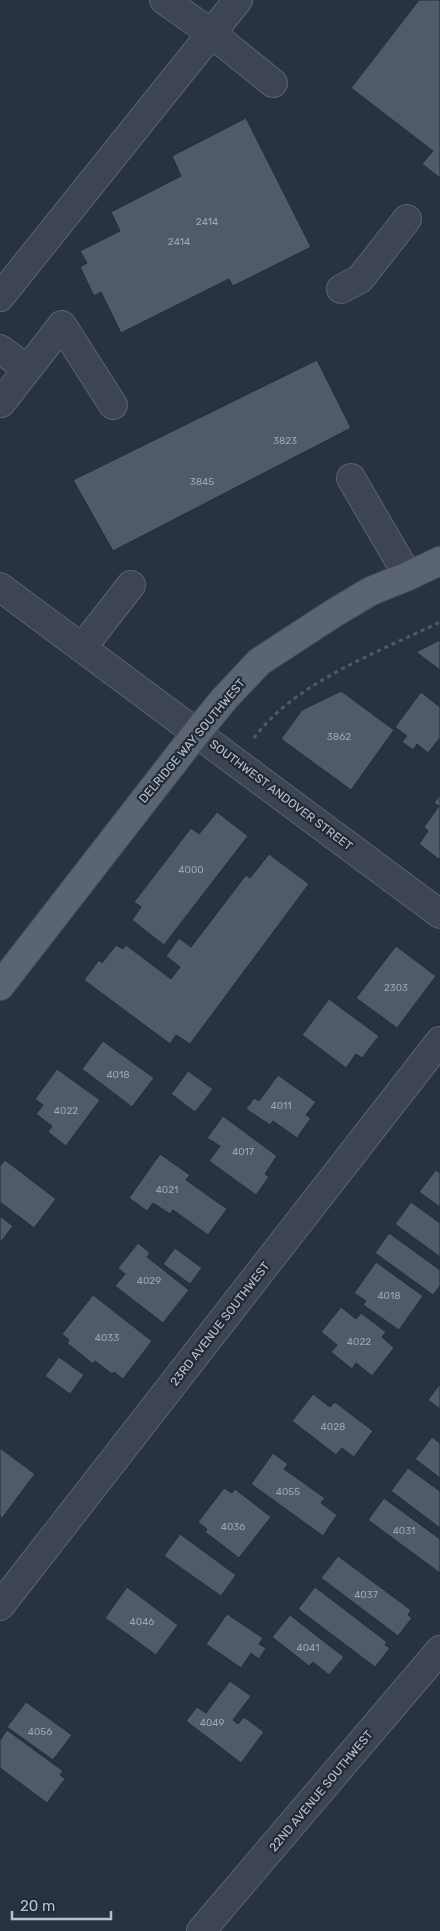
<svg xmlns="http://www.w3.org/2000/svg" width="440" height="1931" font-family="Rubik,sans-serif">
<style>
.building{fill:#4f5a6a;stroke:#232c39}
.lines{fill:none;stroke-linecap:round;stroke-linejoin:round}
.minor-casing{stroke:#5b636f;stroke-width:30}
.major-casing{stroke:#464e5b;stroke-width:30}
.path{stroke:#4b5e61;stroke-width:3;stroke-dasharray:4 4;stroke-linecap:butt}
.minor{stroke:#3c4551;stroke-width:28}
.major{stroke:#5b6471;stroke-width:28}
.labels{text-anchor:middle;stroke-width:4.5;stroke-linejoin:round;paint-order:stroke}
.number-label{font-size:10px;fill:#9fa6b3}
.street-label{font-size:12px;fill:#bac0cb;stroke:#212a37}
</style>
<rect width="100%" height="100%" fill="#283342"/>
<g class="building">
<polygon points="419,0 440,0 440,178 422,164 433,151 351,88"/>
<polygon points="246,118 311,247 233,286 229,279 121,333 101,292 94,296 80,267 87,263 80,251 120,231 111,212 181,176 172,156"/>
<polygon points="317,360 351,428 113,551 73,480"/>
<polygon points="440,640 440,670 416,652"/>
<polygon points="341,691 394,730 351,790 281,739 302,710"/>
<polygon points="421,692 440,707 440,738 428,753 417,744 413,750 402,742 407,736 395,727"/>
<polygon points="440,795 440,860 419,844 428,831 424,827 439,806 434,803"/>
<polygon points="217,812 248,836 164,945 132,920 141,907 134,902 191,828 199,834"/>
<polygon points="269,854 309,884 190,1044 176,1035 170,1044 84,980 99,960 102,963 116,945 123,949 126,945 171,979 180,967 166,956 179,938 191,947 246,875 250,878"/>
<polygon points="396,946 436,976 397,1028 356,998"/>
<polygon points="329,999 379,1036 362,1058 356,1054 346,1068 302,1035"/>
<polygon points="103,1041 154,1078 132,1107 82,1069"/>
<polygon points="57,1069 100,1100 66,1146 48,1132 52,1126 36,1114 43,1105 35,1099"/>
<polygon points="188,1071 213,1089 195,1112 171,1094"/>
<polygon points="278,1075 316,1102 306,1115 311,1118 297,1138 273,1121 270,1125 246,1109 254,1098 259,1101"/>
<polygon points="223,1116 277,1156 265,1174 269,1177 256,1195 209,1161 220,1146 207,1138"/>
<polygon points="160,1154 190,1175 186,1180 227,1209 208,1235 173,1210 170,1214 153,1203 147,1211 129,1198"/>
<polygon points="5,1160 56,1199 34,1228 0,1202 0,1166"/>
<polygon points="436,1170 440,1173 440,1207 419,1192"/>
<polygon points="411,1202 440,1223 440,1257 395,1224"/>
<polygon points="0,1216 13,1226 0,1243"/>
<polygon points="389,1233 440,1270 440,1286 433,1295 375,1253"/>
<polygon points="138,1243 150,1253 147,1257 189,1290 163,1323 115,1286 125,1274 118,1268"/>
<polygon points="175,1248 202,1268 190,1284 163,1264"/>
<polygon points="376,1262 423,1296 399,1330 363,1305 366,1301 354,1293"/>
<polygon points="93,1295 152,1341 123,1379 114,1372 112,1374 95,1361 93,1364 67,1343 69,1340 62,1334"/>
<polygon points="341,1307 356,1319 361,1313 386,1332 382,1337 394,1348 372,1376 356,1363 352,1369 331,1352 337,1345 321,1332"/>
<polygon points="59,1357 84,1375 70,1394 45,1376"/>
<polygon points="440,1384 440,1409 428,1400"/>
<polygon points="313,1394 330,1407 335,1402 373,1431 354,1457 342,1448 336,1455 292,1421"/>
<polygon points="432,1437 440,1443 440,1478 415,1459"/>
<polygon points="0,1448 35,1474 2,1518 0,1516"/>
<polygon points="273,1453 288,1464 284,1469 325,1498 321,1503 337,1515 323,1536 251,1484"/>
<polygon points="408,1468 440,1491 440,1528 391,1491"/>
<polygon points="224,1488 232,1493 235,1489 271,1517 239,1558 205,1532 207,1529 198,1522"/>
<polygon points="384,1498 440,1539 440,1573 368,1520"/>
<polygon points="180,1534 236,1575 221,1596 164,1556"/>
<polygon points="338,1556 411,1610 408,1615 412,1618 398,1636 321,1578"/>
<polygon points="127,1587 178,1625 156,1655 105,1618"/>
<polygon points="315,1587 387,1642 385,1645 390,1648 375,1667 298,1609"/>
<polygon points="227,1614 263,1638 259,1644 266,1648 259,1659 251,1653 241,1668 206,1644"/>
<polygon points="290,1615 344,1657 329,1675 313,1662 309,1666 272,1637"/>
<polygon points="230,1681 251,1696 233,1720 238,1724 244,1717 264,1732 241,1763 186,1721 197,1707 206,1713"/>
<polygon points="26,1702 72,1735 53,1760 7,1727"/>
<polygon points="7,1730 63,1771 60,1775 65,1779 47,1803 0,1768 0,1740"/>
</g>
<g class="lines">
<defs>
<g id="minor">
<polyline points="164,0 211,33 273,83"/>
<polyline points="341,289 360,279 407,219"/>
<polyline points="0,297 238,0"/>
<polyline points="0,349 27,369"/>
<polyline points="1,403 62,325 113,405"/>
<polyline points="351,478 408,576"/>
<polyline points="0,587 440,914"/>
<polyline points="82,648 131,585"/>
<polyline points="0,1606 440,1041"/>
<polyline points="201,1931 440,1650"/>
</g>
<polyline id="major" points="0,986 197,732 225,698 259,662 334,613 371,591 408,576 440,561"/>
</defs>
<use href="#minor" class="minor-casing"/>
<use href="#major" class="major-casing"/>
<path class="path" d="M254 738C295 682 379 652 440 622"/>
<use href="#minor" class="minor"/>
<use href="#major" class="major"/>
</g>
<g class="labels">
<g class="number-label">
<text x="207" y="225">2414</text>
<text x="179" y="245">2414</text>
<text x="285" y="444">3823</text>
<text x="202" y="485">3845</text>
<text x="339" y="740">3862</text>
<text x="191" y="873">4000</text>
<text x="396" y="991">2303</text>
<text x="118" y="1078">4018</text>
<text x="281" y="1109">4011</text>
<text x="66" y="1114">4022</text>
<text x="243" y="1155">4017</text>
<text x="167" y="1193">4021</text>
<text x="149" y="1284">4029</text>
<text x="389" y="1299">4018</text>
<text x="107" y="1341">4033</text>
<text x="359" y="1345">4022</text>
<text x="333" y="1430">4028</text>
<text x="288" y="1495">4055</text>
<text x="233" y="1530">4036</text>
<text x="404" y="1534">4031</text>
<text x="366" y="1598">4037</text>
<text x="142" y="1625">4046</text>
<text x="308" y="1651">4041</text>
<text x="212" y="1726">4049</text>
<text x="40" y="1735">4056</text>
</g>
<g class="street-label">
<text transform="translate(192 741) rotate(-50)" y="4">DELRIDGE WAY SOUTHWEST</text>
<text transform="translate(281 795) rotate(37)" y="4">SOUTHWEST ANDOVER STREET</text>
<text transform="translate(220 1324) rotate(-52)" y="4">23RD AVENUE SOUTHWEST</text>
<text transform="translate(321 1791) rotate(-50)" y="4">22ND AVENUE SOUTHWEST</text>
</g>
</g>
<path d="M12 1911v8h99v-8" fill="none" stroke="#bac0cb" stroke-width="2.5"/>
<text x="20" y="1911" font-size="15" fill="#bac0cb" stroke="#212a37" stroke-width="4" paint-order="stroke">20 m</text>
</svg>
